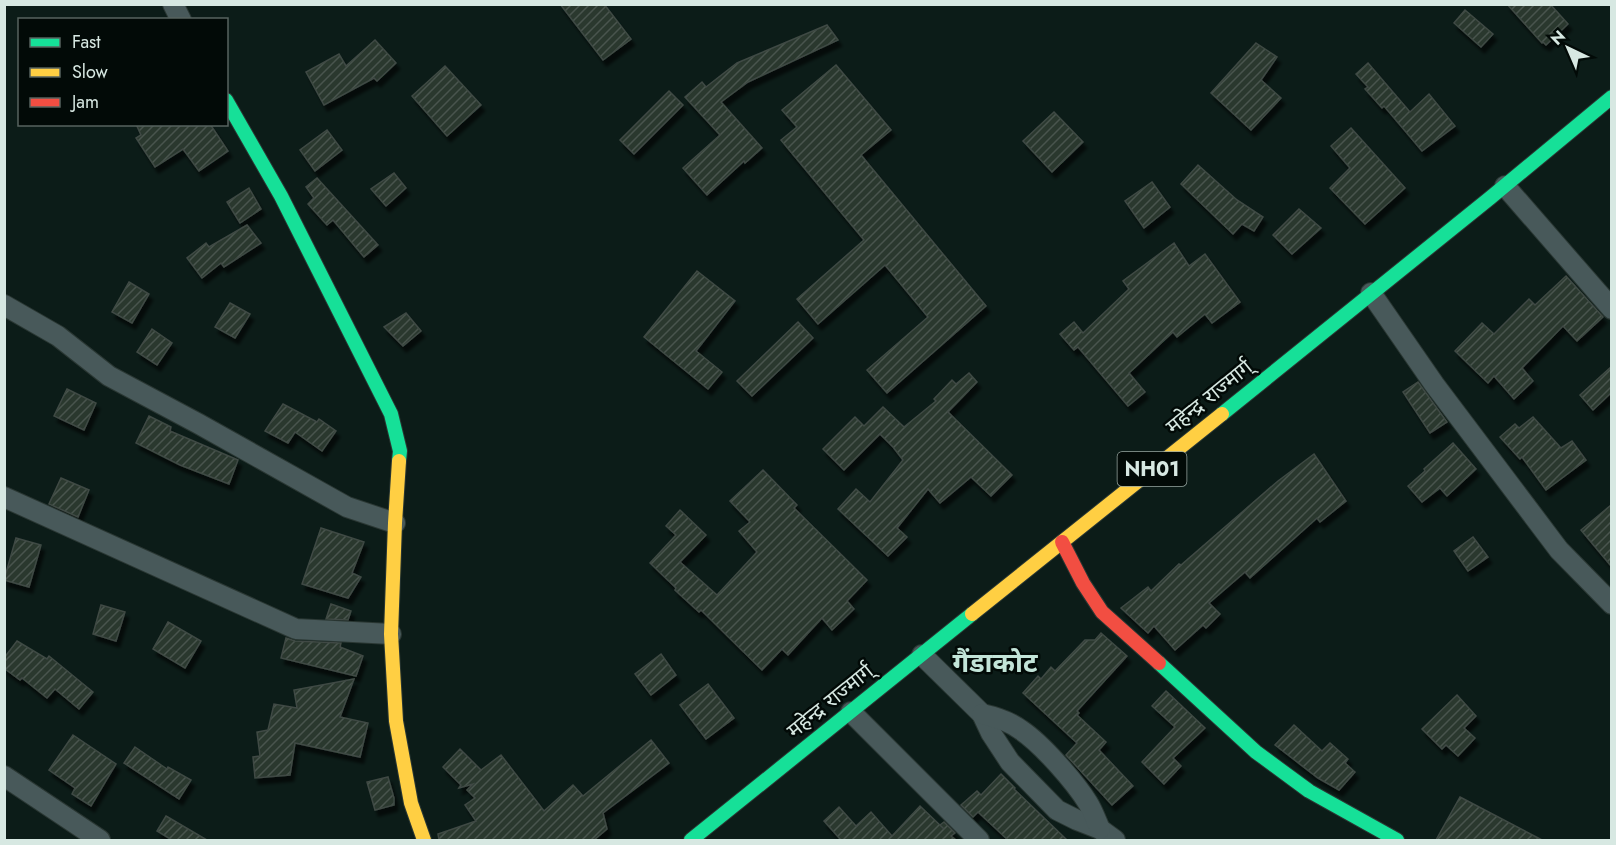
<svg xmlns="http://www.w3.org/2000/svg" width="1616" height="845" font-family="Jost,'Noto Sans Devanagari',sans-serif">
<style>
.building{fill:url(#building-hatch);stroke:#3f4a44;stroke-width:1.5;filter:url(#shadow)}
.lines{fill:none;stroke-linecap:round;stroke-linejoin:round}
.street-casing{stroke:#2a3733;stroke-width:22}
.fast-casing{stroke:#2a3733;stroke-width:16}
.slow-casing{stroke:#2a3733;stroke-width:16}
.jam-casing{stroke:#2a3733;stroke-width:16}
.street{stroke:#48595a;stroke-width:20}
.fast{stroke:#16e098;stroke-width:14}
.slow{stroke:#ffcf43;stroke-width:14}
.jam{stroke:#f24e42;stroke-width:14}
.labels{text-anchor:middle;stroke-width:5;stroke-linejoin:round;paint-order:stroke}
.shield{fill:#020a07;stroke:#97a5a0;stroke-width:1.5}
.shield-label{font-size:20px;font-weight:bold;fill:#d7e8e2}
.street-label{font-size:21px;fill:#d7e8e2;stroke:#020a07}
.district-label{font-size:27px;font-weight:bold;fill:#c2e4d8;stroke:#020a07}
</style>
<defs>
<pattern id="building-hatch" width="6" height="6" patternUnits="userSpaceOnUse" patternTransform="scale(1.5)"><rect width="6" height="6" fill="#2a372f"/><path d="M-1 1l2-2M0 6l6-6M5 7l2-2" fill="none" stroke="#48544d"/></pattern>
<filter id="shadow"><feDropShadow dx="3.5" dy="6" stdDeviation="1.5" flood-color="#0009"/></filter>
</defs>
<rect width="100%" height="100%" fill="#0c1c18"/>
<g class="building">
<polygon points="560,4 604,4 631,39 603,60"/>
<polygon points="1507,4 1550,4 1568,24 1546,45 1543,42 1542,43"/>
<polygon points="1465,10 1493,34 1481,47 1454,23"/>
<polygon points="827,25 838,40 748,82 721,102 762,148 745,163 744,161 707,195 683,168 720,135 685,97 702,82 706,87 737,63"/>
<polygon points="375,40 396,63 377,81 374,78 324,105 306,72 339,54 346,66"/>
<polygon points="1256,43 1277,57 1261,80 1281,98 1251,130 1211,93"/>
<polygon points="1368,63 1410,112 1429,94 1455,126 1422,151 1384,106 1382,108 1365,89 1368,87 1356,74"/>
<polygon points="836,65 891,130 861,155 986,306 887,393 867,370 928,317 885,265 818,324 797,299 864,240 781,140 797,127 782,110"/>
<polygon points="445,66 481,105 447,136 412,96"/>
<polygon points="669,91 683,105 634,154 620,140"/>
<polygon points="1054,112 1083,142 1052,172 1023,141"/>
<polygon points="136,124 210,124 228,151 199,171 183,149 155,167 136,138 141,135"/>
<polygon points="1351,128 1405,188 1365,224 1330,188 1350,168 1331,146"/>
<polygon points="327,130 342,150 315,171 300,150"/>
<polygon points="1198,165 1237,200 1263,217 1254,231 1242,224 1233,234 1181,184"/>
<polygon points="394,173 406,188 386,206 371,189"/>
<polygon points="317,178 378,245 364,257 333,220 327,225 308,204 314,198 306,187"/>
<polygon points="1152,182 1170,207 1144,228 1125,201"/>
<polygon points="249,188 261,209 240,223 227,202"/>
<polygon points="1299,209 1321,228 1292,254 1273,235"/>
<polygon points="247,225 261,243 224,267 221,263 202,278 187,258 206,243 209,247"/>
<polygon points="1174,243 1189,266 1205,254 1240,302 1212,323 1205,314 1177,337 1173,332 1129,373 1145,392 1128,406 1078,347 1074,350 1060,334 1074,322 1083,333 1129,289 1123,281"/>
<polygon points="697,271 735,301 696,351 722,372 708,389 644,337"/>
<polygon points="1566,276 1603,317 1577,341 1563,326 1522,368 1533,381 1514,399 1494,376 1488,383 1455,351 1482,323 1494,334 1529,299 1535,305"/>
<polygon points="129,282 149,294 132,323 112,312"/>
<polygon points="230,303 250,314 235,338 215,327"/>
<polygon points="406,313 421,331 403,346 384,327"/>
<polygon points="798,322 813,338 752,396 737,381"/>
<polygon points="152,329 172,343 157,365 137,352"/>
<polygon points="1611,367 1611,393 1593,410 1580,395"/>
<polygon points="969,373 977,382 948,412 1012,475 991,496 971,477 940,503 928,489 897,528 907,537 888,556 838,509 856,489 870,502 903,460 893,447 880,434 844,470 823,449 855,417 864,426 883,407 904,427 936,401 934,399 952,380 956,384"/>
<polygon points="1418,382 1447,422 1430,433 1403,392"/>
<polygon points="67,389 96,403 84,430 54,416"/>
<polygon points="283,404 317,422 319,419 336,431 322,451 295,432 288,443 265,431"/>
<polygon points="149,416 171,427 170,431 238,460 229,484 180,465 136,443"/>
<polygon points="1533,417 1561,448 1572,441 1586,460 1546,490 1522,457 1520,459 1500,437 1515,424 1519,428"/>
<polygon points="1453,443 1476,469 1447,496 1440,488 1422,502 1408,486 1425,471 1424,469"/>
<polygon points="1314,454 1346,501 1320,522 1317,518 1250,578 1245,572 1209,603 1220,614 1206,628 1203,625 1175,650 1154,626 1148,633 1121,608 1148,587 1151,591 1179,564 1181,565 1278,481"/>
<polygon points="763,470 797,505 794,508 867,580 847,601 854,609 832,630 822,618 788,655 782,649 762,670 701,610 699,612 675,590 676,588 650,563 676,535 666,526 680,510 706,535 680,562 717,595 757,552 739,531 750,522 730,501"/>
<polygon points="61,478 89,490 78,517 49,504"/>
<polygon points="1611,505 1611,566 1581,530"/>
<polygon points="321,528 364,542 352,573 361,577 348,598 302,584"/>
<polygon points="1473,537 1488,557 1468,571 1454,551"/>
<polygon points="16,538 41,545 29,587 4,580"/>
<polygon points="331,604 351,611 348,620 326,619"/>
<polygon points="101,605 125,612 116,641 93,634"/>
<polygon points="168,622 201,641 185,668 153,649"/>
<polygon points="1101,633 1127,656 1077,711 1079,713 1077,715 1106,742 1099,750 1133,786 1112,805 1066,755 1077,743 1023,693 1038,676 1041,679 1051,667 1055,671 1085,640 1095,640"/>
<polygon points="286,638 295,641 341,643 340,647 363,656 356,676 281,658"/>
<polygon points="17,641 47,659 49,656 93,692 79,709 55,689 47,698 22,678 20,680 4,668 4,658"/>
<polygon points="661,654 676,675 651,695 635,674"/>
<polygon points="354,679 340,717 368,723 360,757 295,743 290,775 255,778 253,757 260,756 257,732 268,730 274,704 297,708 294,690"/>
<polygon points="708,684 734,718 706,739 680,705"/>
<polygon points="1166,691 1205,728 1173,758 1181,766 1164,784 1142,762 1175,727 1152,706"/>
<polygon points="1457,695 1476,716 1464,728 1475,738 1458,756 1446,745 1442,749 1422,729"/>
<polygon points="1294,725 1322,751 1330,743 1348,759 1345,763 1355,772 1339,790 1318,778 1275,745"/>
<polygon points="73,735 116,764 91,806 72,794 75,788 49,770"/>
<polygon points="651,740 669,763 603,813 607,829 594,840 439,840 438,834 476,821 465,805 475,798 467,790 473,784 459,788 461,785 443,767 460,749 481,770 501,755 544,811 573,785 583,796"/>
<polygon points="135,747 167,769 168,767 191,780 179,799 124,763"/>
<polygon points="1001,774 1015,788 1014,789 1067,840 1008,840 978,812 973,817 961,805 977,791 981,795"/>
<polygon points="388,777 394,798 394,805 375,810 367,782"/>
<polygon points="1460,797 1542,840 1436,840"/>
<polygon points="920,806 944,829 940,825 944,822 955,833 951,836 956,840 841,840 824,821 839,807 856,826 871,812 892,836"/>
<polygon points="166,816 207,840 172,840 157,831"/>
</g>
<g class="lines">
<defs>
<g id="street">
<polyline points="173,4 181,20"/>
<polyline points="1505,186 1612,309"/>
<polyline points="1371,293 1434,384 1559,550 1612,604"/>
<polyline points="4,305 58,336 109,376 199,424 347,507 395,523"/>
<polyline points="4,497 296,629 391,634"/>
<polyline points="922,655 982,714 991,733 1010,762 1057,810 1077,820 1100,829 1115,840"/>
<polyline points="851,712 979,840"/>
<path d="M982 714C996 717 1009 721 1021 730 1042 744 1075 782 1088 803 1093 811 1096 820 1100 829"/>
<polyline points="4,776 100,840"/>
</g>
<g id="fast">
<polyline points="226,100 281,196 391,414 400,451 399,461"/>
<polyline points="1222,414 1490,198 1612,97"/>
<polyline points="1159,663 1256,752 1309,791 1397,840"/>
<polyline points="691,840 972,614"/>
</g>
<g id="slow">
<polyline points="399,461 395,523 391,634 396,721 411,803 424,840"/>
<polyline points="972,614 1222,414"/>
</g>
<polyline id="jam" points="1062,542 1083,583 1102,612 1159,663"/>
</defs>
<use href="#street" class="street-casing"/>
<use href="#fast" class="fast-casing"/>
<use href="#slow" class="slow-casing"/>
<use href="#jam" class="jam-casing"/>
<use href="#street" class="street"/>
<use href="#fast" class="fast"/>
<use href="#slow" class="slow"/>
<use href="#jam" class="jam"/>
</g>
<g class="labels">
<rect class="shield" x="1117.5" y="452" width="69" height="34" rx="4.5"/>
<g class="shield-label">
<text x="1152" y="476">NH01</text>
</g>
<g class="street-label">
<text transform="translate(1209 397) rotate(-39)" y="7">महेन्द्र राज्मार्ग्</text>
<text transform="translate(830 701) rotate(-39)" y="7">महेन्द्र राज्मार्ग्</text>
</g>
<g class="district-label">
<text x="995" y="672">गैंडाकोट</text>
</g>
</g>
<rect width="1616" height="845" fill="none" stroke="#d7e8e2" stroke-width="12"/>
<rect x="18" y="18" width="210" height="108" fill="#020a07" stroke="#57635f" stroke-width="1.5"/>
<rect x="30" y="38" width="30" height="9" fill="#16e098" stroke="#57635f" stroke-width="1.5"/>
<text x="72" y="48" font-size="18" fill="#d7e8e2">Fast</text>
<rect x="30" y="68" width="30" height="9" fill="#ffcf43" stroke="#57635f" stroke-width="1.5"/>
<text x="72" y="78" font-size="18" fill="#d7e8e2">Slow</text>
<rect x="30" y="98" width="30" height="9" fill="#f24e42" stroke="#57635f" stroke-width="1.5"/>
<text x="72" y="108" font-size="18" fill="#d7e8e2">Jam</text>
<g transform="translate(1568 48) rotate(316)" stroke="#020a07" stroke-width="4.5" paint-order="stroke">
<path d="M0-4.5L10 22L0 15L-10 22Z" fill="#d7e8e2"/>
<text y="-9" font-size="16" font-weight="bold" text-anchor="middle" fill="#d7e8e2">N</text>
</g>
</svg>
